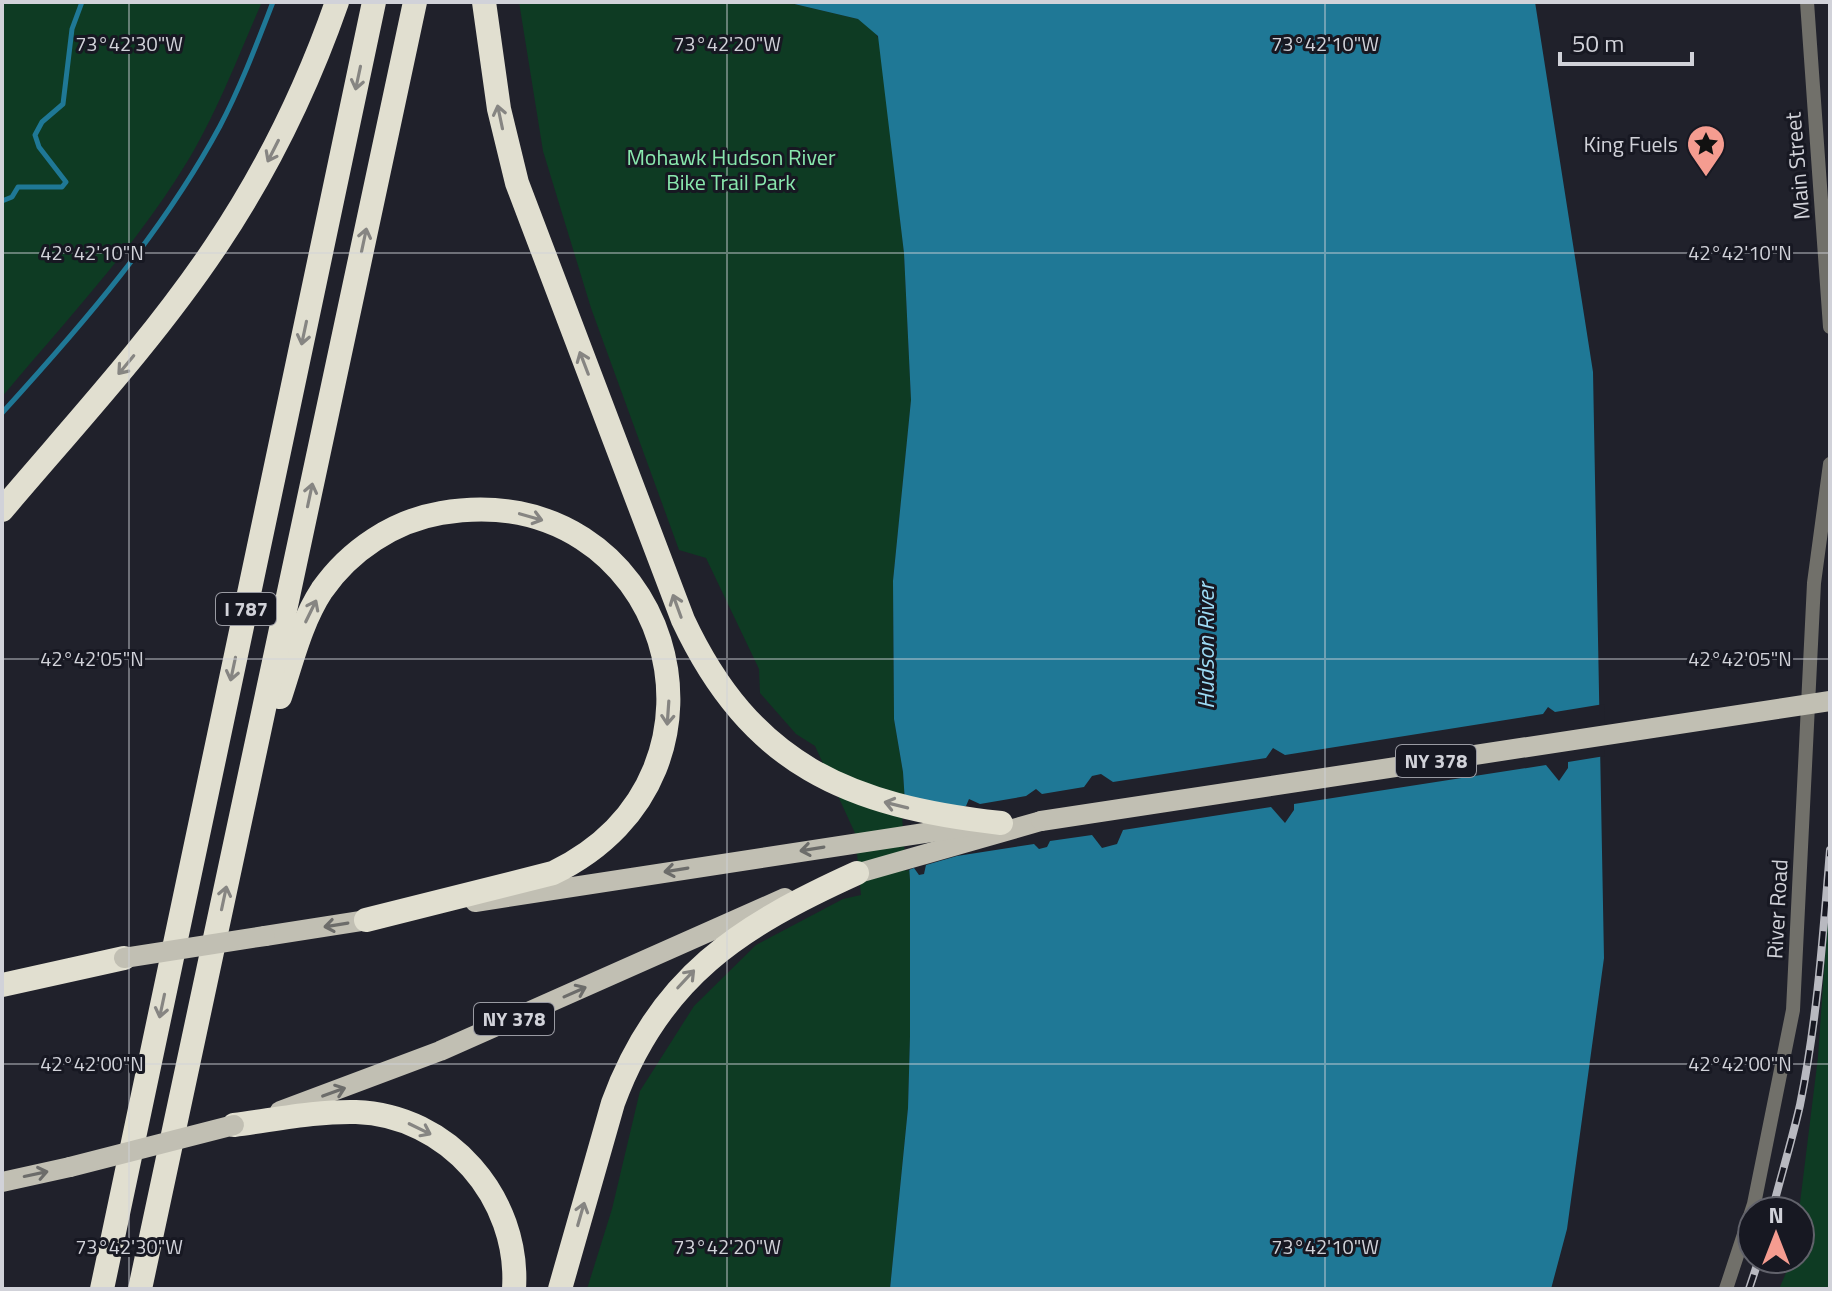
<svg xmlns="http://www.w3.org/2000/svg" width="1832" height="1291" font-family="'Titillium Web',sans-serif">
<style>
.green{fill:#0e3b23}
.water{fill:#1f7896}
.pier{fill:#20212b}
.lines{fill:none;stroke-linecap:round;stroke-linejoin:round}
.stream{stroke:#1f7896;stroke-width:5}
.minor{stroke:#71706a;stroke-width:14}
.primary{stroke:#c1bfb3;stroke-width:20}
.motorway{stroke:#e1dfd0;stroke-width:24}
.rail-casing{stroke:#b8b9c0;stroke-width:8}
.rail{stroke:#171822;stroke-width:5;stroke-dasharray:15;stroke-linecap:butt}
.primary-bridge{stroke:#c1bfb3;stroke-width:20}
.oneway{stroke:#868582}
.oneway2{stroke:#6c6c6a}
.ticks{fill:none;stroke:#d1d2d9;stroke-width:2;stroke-opacity:0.45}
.labels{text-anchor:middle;stroke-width:6;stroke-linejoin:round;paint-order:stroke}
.shield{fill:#171822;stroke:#999aa2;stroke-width:2}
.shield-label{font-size:20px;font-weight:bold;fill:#d1d2d9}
.poi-label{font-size:22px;fill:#d1d2d9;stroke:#171822;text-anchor:end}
.park-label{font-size:22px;fill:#89e8ae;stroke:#171822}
.street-label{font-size:22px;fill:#d1d2d9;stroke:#171822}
.water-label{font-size:24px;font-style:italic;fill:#9cdaf4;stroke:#171822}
.ticks-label{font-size:20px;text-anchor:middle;fill:#d1d2d9;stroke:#171822;stroke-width:6;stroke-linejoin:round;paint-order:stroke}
</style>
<rect width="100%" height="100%" fill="#20212b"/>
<g class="green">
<path d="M2 2H262C236 61 213 124 177 178 127 256 61 326 2 397Z"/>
<polygon points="519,2 786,2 858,19 873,29 880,41 904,253 911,400 893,581 894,719 903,772 910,880 910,1036 908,1108 890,1289 587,1289 612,1209 640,1091 694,1006 756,945 843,899 861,895 855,833 815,746 796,734 760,693 759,669 706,558 679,550 591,308 543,151"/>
<polygon points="1830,884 1830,1289 1779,1289 1792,1259 1800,1259 1799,1211 1818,1057"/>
</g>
<polygon class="water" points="786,2 1535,2 1593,372 1604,958 1567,1229 1551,1289 890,1289 908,1108 910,1036 910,880 903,772 894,719 893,581 911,400 904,253 878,36 858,19"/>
<polygon class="pier" points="1604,704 1605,756 1568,762 1568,768 1559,781 1546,765 1294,804 1294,810 1285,823 1271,807 1123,830 1117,844 1102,848 1092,835 1050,841 1047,847 1039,849 1034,844 957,856 926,865 924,874 919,875 914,868 906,871 902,816 966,806 969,799 980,804 1026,796 1036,789 1042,794 1084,787 1092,776 1101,774 1113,782 1266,758 1273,748 1285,755 1543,714 1548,707 1555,712"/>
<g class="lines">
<g class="stream">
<polyline points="2,201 12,197 18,187 62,187 66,182 39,147 35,135 42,122 63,104 72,29 82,2"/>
<path d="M2 413C83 324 163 232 220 126 241 86 257 43 273 2"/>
</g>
<g class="minor">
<polyline points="1807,2 1830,327"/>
<polyline points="1726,1289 1754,1204 1793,1010 1814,583 1830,464"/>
</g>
<g class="primary">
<polyline points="845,877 1041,821"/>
<polyline points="475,902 977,825"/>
<polyline points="265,936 380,918"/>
<polyline points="280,1111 440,1051 785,898"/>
<polyline points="2,1182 70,1167"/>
</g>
<g class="motorway">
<path d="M484 2 499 109 517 183 683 620C751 765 848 806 1001 823"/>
<path d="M2 510C75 424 153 340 216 246 267 170 307 88 337 2"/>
<path d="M280 697C292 661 301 622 322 590 350 550 394 521 441 513 666 474 761 772 553 873L366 920"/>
<polyline points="2,985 124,958"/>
<path d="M234 1125C274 1120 316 1111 356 1112 448 1115 520 1198 514 1289"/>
<polyline points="102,1289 374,2"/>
<polyline points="140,1289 415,2"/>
<path d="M560 1289 613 1103C659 977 740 926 857 873"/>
</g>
<defs>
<g id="rail">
<path d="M1772 1211C1781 1176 1792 1140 1800 1105 1817 1021 1823 936 1830 850"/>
<polyline points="1749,1289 1759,1259"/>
</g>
</defs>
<use href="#rail" class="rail-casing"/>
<use href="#rail" class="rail"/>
<g class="primary-bridge">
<polyline points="1041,821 1830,701"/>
<polyline points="124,958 265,936"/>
<polyline points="70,1167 234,1125"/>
</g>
</g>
<defs><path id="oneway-shaft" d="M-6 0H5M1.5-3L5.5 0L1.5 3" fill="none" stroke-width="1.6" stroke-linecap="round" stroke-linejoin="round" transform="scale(2)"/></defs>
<g class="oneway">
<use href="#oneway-shaft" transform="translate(358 78) rotate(102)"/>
<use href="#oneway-shaft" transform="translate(500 117) rotate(-102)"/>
<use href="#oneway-shaft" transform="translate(273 151) rotate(117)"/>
<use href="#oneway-shaft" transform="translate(364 240) rotate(-78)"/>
<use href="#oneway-shaft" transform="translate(304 333) rotate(102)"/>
<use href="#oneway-shaft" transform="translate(584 363) rotate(-111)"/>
<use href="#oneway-shaft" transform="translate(126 365) rotate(130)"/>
<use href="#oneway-shaft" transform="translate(310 495) rotate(-78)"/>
<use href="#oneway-shaft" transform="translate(531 517) rotate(16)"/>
<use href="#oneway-shaft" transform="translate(677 606) rotate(-110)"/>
<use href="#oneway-shaft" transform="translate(311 611) rotate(-64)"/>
<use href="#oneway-shaft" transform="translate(233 669) rotate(102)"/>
<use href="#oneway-shaft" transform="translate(668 713) rotate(94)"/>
<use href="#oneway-shaft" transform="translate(896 805) rotate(-166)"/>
<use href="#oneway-shaft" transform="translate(224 898) rotate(-78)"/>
<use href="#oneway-shaft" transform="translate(686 979) rotate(-47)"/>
<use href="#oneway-shaft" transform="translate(162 1006) rotate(102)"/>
<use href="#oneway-shaft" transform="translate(420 1129) rotate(26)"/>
<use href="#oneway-shaft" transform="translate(581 1214) rotate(-74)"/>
</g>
<g class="oneway2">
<use href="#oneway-shaft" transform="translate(812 849) rotate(171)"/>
<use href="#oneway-shaft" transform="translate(676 870) rotate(171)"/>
<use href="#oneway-shaft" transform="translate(336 925) rotate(171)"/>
<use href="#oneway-shaft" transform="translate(575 992) rotate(-24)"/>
<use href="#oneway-shaft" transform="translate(334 1092) rotate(-20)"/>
<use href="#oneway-shaft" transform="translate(36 1174) rotate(-12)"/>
</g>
<path class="ticks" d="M129 2V1289M727 2V1289M1325 2V1289M2 253H1830M2 659H1830M2 1064H1830"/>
<defs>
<symbol id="sight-pin" viewBox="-11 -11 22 30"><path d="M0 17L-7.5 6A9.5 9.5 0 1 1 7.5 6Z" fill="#f59c90" stroke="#171822"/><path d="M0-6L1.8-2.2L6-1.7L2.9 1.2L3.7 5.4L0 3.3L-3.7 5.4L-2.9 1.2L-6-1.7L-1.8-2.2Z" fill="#111"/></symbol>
</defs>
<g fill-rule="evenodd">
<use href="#sight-pin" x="1684" y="122" width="44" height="60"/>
</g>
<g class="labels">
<g class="shield">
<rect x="216" y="593" width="60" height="32" rx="6"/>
<rect x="1396" y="745" width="80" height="32" rx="6"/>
<rect x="474" y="1003" width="80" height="32" rx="6"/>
</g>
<g class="shield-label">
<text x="246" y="616">I 787</text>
<text x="1436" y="768">NY 378</text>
<text x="514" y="1026">NY 378</text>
</g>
<g class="poi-label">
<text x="1678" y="152">King Fuels</text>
</g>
<g class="park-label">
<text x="731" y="165">Mohawk Hudson River<tspan x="731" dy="25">Bike Trail Park</tspan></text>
</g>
<g class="street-label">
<text transform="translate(1797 166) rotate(-95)" y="8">Main Street</text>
<text transform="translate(1777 909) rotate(-87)" y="8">River Road</text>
</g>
<g class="water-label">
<text transform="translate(1206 646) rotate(-90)" y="8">Hudson River</text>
</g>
</g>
<g class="ticks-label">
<text x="129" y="51">73°42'30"W</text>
<text x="727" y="51">73°42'20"W</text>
<text x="1325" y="51">73°42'10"W</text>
<text x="92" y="260">42°42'10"N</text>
<text x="1740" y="260">42°42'10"N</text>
<text x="92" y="666">42°42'05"N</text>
<text x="1740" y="666">42°42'05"N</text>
<text x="92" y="1071">42°42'00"N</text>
<text x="1740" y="1071">42°42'00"N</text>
<text x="129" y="1254">73°42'30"W</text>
<text x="727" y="1254">73°42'20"W</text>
<text x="1325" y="1254">73°42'10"W</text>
</g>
<rect width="1832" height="1291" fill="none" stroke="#d1d2d9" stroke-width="8"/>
<g transform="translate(1776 1235)"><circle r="38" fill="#171822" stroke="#61626b" stroke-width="2"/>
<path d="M0-6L14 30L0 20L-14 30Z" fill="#f59c90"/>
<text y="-12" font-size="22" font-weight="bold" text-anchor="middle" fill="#d1d2d9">N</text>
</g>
<path d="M1560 52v12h132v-12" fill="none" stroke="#d1d2d9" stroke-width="4"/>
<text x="1572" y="52" font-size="24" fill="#d1d2d9" stroke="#171822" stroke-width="6" paint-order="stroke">50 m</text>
</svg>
